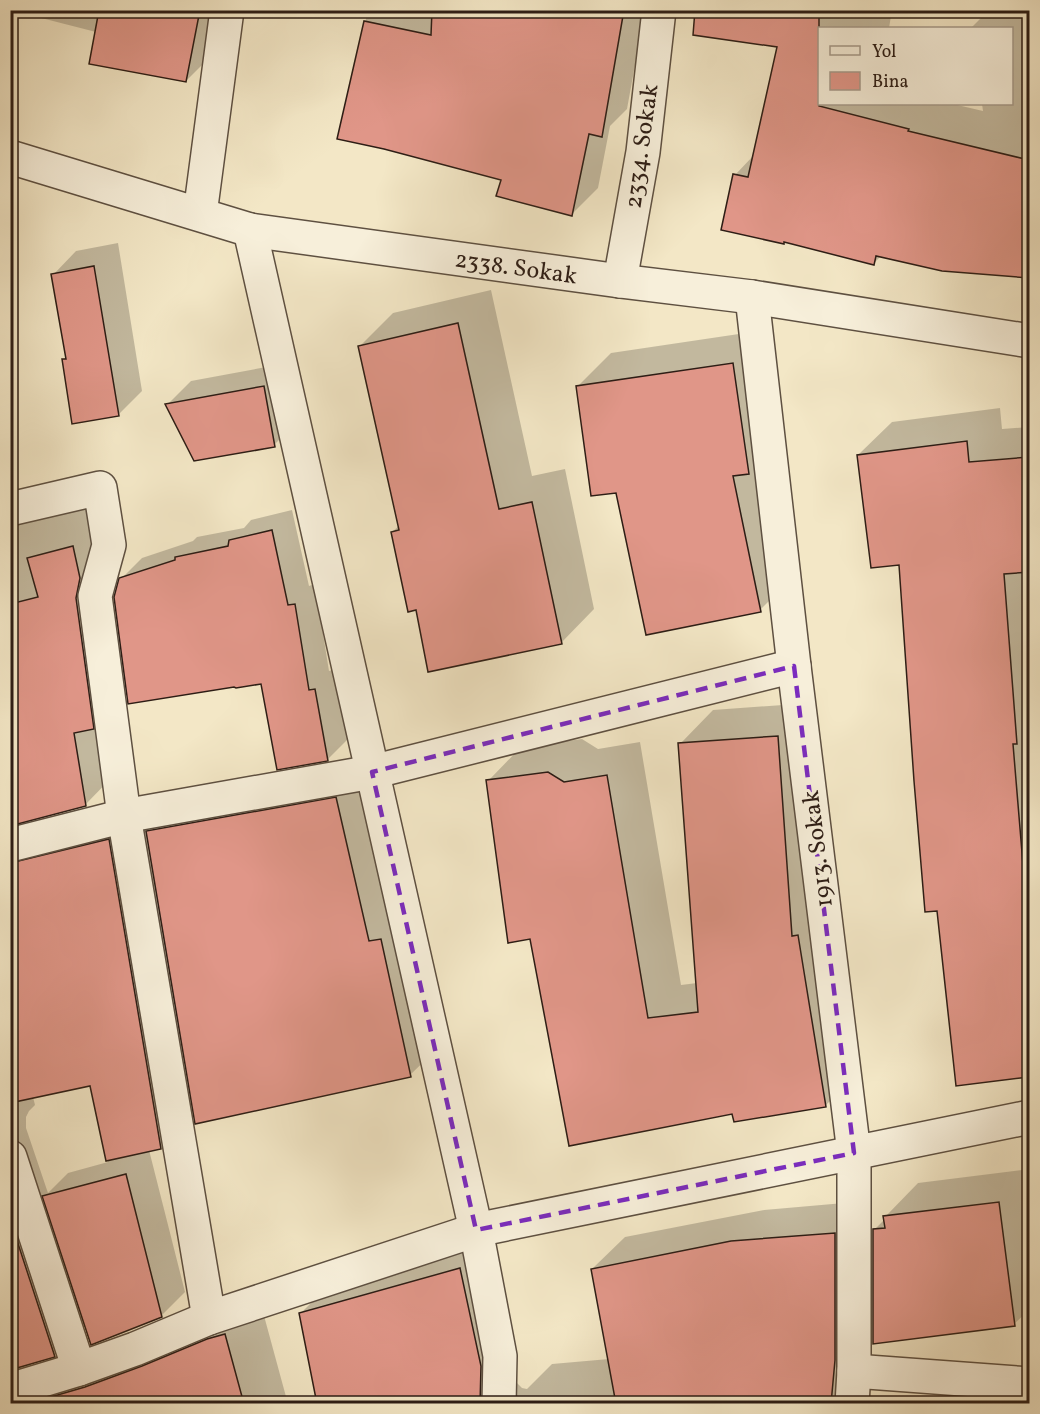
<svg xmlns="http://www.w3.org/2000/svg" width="1040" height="1414" font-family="Vollkorn,serif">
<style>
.shadow{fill:#0003;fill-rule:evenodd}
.building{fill:#e09688;stroke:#2d1d15;stroke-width:1.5}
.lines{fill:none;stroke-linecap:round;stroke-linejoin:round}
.street-casing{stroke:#5e5041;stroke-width:36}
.street{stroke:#f7efda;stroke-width:33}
.marked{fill:none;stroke:#7b2cbf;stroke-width:4.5;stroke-dasharray:12 8;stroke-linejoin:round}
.labels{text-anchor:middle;stroke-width:6;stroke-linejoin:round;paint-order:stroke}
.street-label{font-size:24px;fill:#2d1d15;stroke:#f7efda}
</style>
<rect width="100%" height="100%" fill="#f3e7c6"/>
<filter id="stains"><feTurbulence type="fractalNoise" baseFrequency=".00333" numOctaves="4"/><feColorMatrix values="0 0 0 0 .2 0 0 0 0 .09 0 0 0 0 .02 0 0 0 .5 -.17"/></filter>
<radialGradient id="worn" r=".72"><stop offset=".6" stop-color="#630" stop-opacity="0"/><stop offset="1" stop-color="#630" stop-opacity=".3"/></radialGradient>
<g class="shadow">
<polygon points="10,10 222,10 214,53 186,81 96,32"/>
<polygon points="368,10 645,10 627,109 610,126 598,188 572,214 503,179 339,137"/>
<polygon points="730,10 892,10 889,28 820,28 820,104 953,104 983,111 982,104 1012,104 1012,28 971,28 989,10 1030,10 1030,277 942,270 881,256 874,263 735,175 754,155 779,45"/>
<polygon points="118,243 142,391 118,415 63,360 67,356 53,275 76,251"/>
<polygon points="491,290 532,476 565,469 594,609 561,643 417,608 392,532 400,525 360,346 393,313"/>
<polygon points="766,330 793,577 760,610 578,386 611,353"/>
<polygon points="288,363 298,421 274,445 167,405 191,381"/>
<polygon points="1000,408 1002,429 1030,427 1030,1076 957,1084 900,563 858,455 892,422"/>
<path d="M102 491 115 599 121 579 142 558 193 541 197 537 244 528 251 520 292 510 309 586 315 584 329 671 335 669 348 739 328 759 262 683 128 693 110 711 119 770 85 805 29 819 31 824 143 806 148 831 179 800 368 767 442 1044 410 1075 195 1113 161 1148 149 1150 185 1292 161 1316 86 1324 54 1355 28 1363 31 1369 260 1301 288 1404H10V514ZM92 1085 108 1162 68 1173 48 1193 26 1128V1117L29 1111 35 1105 33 1097Z"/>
<polygon points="811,703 859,1072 825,1106 733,1112 531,938 488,781 521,747 582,739 598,749 640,742 681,985 697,983 680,744 713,710"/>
<polygon points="1030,1169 1030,1309 1014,1324 874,1230 885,1219 885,1217 918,1183"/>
<polygon points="867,1201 859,1404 318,1404 300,1314 333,1281 492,1236 513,1333 512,1370 514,1380 522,1388 527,1389 552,1364 609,1359 592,1269 625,1237 764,1210"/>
<polygon points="975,1390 1030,1399 1030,1404 962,1404"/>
</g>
<g class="building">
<polygon points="99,10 200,10 186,82 89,64"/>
<polygon points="432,10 624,10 602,137 589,134 572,216 496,196 501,180 384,149 337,139 364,21 431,35"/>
<polygon points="695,10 819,10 819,106 909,129 908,131 1029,160 1029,278 942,271 876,256 874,265 784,242 784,244 721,230 733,174 748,177 777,47 693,35"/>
<polygon points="94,266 119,416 72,424 62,359 66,359 51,274"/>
<polygon points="458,323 499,509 532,502 562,644 428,672 416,610 408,612 391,532 399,530 358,346"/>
<polygon points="733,363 749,474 733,476 761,612 646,635 616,493 591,496 576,386"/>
<polygon points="264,386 275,447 194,461 165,404"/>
<polygon points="967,441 969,462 1029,457 1029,572 1004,574 1017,744 1013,744 1029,937 1029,1077 956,1086 937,911 925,912 914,781 899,565 871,568 857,455"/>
<polygon points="272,530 288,605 295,604 309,690 315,689 328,761 277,770 261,684 236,688 234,687 128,704 114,597 119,578 175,560 175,557 228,546 229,540"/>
<polygon points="73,546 80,578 76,598 94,729 74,733 86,806 10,826 10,604 38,597 27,558"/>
<polygon points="778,736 792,936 798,935 826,1107 734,1122 732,1114 569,1146 530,939 508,943 486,780 548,772 564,782 607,775 648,1018 698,1012 678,743"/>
<polygon points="336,797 369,941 381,939 411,1077 195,1124 146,831"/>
<polygon points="109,839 161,1149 106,1161 90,1086 10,1103 10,863"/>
<polygon points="126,1174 162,1317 91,1345 42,1196"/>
<polygon points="999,1202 1015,1326 873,1344 873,1229 885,1228 883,1216"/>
<polygon points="10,1219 55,1357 10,1370"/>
<polygon points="835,1233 835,1360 831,1404 616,1404 591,1269 731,1241"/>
<polygon points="460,1268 481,1366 480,1404 317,1404 299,1313"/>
<polygon points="225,1334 244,1404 30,1403 85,1387 142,1366 207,1339"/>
</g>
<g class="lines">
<defs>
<g id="street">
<polyline points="10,157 250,230 620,281 752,297 1030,341"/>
<polyline points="200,214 227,10"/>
<polyline points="250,230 476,1230 500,1356 499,1404"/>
<polyline points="620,281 643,152 659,10"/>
<polyline points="752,297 794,666 854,1153 854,1371 852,1404"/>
<polyline points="10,509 100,488 109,545 95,596 124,816 209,1318"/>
<polyline points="10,845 124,816 372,772 794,666"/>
<polyline points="10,1157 79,1369 135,1349 209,1318 476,1230 1030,1117"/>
<polyline points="854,1371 1030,1384"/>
<polyline points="10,1390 79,1369"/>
</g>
</defs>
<use href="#street" class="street-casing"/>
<use href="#street" class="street"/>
</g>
<path class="marked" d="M794 666 854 1153 476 1230 372 772Z"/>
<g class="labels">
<g class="street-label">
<text transform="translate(641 146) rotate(-82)" y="8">2334. Sokak</text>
<text transform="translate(516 267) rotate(8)" y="8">2338. Sokak</text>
<text transform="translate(817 849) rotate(-97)" y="8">1913. Sokak</text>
</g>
</g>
<rect width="1040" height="1414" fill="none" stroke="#f3e7c6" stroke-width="36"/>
<rect x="12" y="12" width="1016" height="1390" fill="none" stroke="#2d1d15" stroke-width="3"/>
<rect x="18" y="18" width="1004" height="1378" fill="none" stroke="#2d1d15" stroke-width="1.5"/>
<rect x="818" y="27" width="195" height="78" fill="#f7efda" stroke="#a69b8b" stroke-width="1.5"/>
<rect x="830" y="46" width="30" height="9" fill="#f7efda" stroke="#a69b8b" stroke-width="1.5"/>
<text x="872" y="57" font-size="18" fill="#2d1d15">Yol</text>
<rect x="830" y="72" width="30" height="18" fill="#e09688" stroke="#a69b8b" stroke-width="1.5"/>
<text x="872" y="87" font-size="18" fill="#2d1d15">Bina</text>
<rect width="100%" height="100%" filter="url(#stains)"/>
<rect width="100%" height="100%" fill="url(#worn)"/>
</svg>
